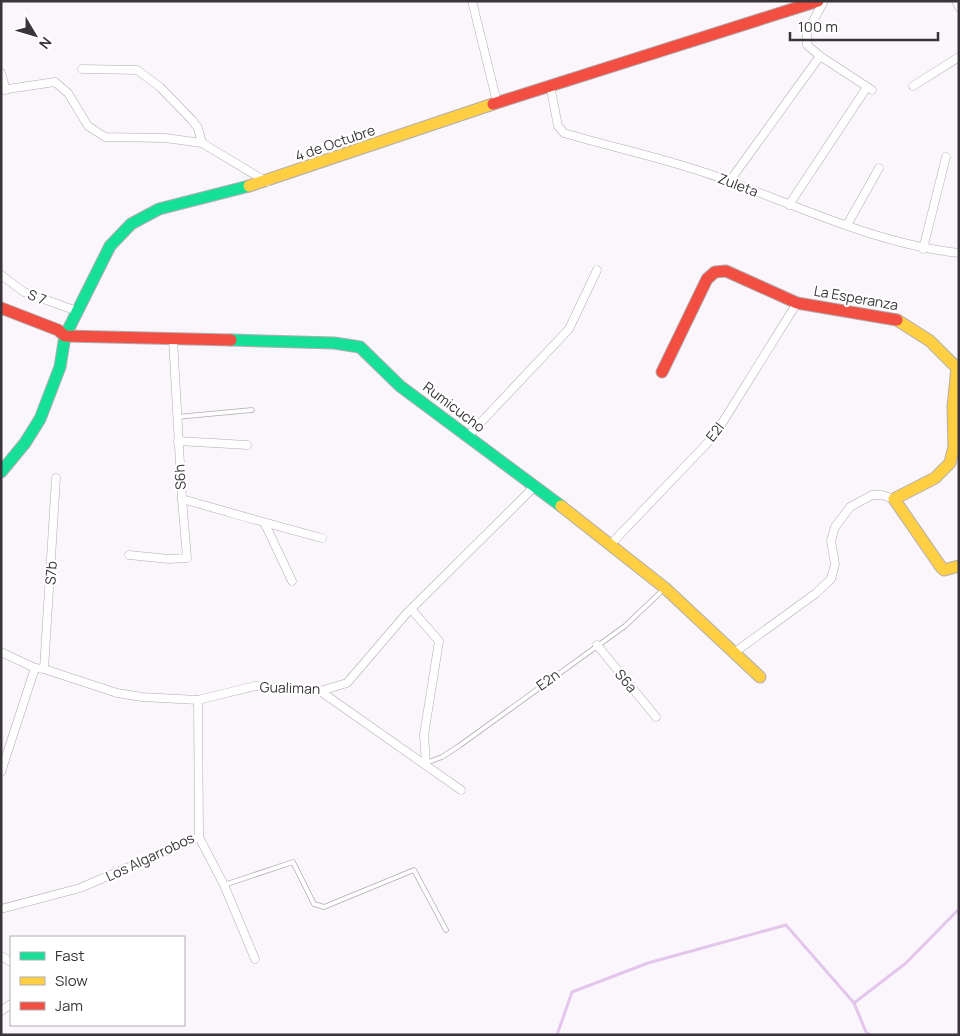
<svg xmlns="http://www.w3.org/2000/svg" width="960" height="1036" font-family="Manrope,sans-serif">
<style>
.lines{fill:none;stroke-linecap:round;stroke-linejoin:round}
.stream{stroke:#e4c6ec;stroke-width:3}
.lane-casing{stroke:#b0acb1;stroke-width:5.5}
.street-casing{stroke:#b0acb1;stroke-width:9}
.fast-casing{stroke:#b0acb1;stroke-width:13}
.slow-casing{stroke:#b0acb1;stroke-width:13}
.jam-casing{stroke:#b0acb1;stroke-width:13}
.lane{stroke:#fefefe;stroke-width:4}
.street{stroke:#fefefe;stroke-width:8}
.fast{stroke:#16e098;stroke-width:11}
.slow{stroke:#ffcf43;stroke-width:11}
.jam{stroke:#f24e42;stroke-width:11}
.labels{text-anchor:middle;stroke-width:4.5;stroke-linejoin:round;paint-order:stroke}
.street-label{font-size:14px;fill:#39333a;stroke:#fff}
</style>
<rect width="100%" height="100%" fill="#faf6fb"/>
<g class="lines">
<g class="stream">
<polyline points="854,1003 866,1032 870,1035"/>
<polyline points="557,1035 572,992 648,963 786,925 854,1003 906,963 959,909"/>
</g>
<defs>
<g id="lane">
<polyline points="177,417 252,410"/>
<polyline points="426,763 442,757 459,746 625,626 664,589"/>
<polyline points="224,885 293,862 314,904 324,907 414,870 446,930"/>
</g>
<g id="street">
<polyline points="472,1 497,102"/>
<polyline points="824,1 807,32 807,45 820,56 872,90"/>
<polyline points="956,1 959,7"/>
<polyline points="82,69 137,70 160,87 192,120 198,128 202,143 267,182"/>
<polyline points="1,73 6,90"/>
<path d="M550 85 558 126 564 133C611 147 660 157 706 173 788 201 873 244 959 253"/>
<polyline points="913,86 959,57"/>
<polyline points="1,90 55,82 68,93 88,126 105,137 165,138 202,143"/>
<polyline points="729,182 820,56"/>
<polyline points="789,205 867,87"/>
<polyline points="847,225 879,168"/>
<polyline points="923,249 946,157"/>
<polyline points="1,275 24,292 77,311"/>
<path d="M173 339 182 499C229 512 275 526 322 538"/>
<polyline points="468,436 569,329 597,270"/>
<polyline points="178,441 247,445"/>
<polyline points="265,524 292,581"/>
<polyline points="611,544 714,436 797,303"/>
<polyline points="129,555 169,559 187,558 182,499"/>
<polyline points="411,609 439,641 424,735 426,763"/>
<polyline points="597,645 656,717"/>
<polyline points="1,652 35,668 44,669 117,693 142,697 198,700 255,686 320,691 347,683 406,614 534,487"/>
<polyline points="735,652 815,594 831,579 835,564 831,541 835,527 850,507 872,495 882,495 894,499"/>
<polyline points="44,669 56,478"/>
<polyline points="320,691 461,790"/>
<polyline points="1,772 35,668"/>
<polyline points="199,837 224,885 255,959"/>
<polyline points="1,909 80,888 199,837 198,700"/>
<polyline points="1,956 11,962"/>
<polyline points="1,1011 11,1004"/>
</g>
<g id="fast">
<polyline points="231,340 334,343 360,347 400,386 561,506"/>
<polyline points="1,472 25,443 40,419 60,367 65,336 110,246 131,224 159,209 249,186"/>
</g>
<g id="slow">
<polyline points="249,186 493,104"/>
<polyline points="897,320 930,341 957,368 953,407 954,446 950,463 935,478 894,499 941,567 944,570 959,566"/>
<polyline points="561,506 665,588 760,677"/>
</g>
<g id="jam">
<polyline points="493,104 818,1"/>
<polyline points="1,308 58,330 65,336 231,340"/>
<polyline points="662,372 707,279 715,272 726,271 797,303 897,320"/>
</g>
</defs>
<use href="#lane" class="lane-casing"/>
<use href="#street" class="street-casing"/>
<use href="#fast" class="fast-casing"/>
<use href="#slow" class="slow-casing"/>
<use href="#jam" class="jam-casing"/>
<use href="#lane" class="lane"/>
<use href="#street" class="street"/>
<use href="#fast" class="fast"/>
<use href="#slow" class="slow"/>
<use href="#jam" class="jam"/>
</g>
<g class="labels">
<g class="street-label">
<text transform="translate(335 143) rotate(-19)" y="5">4 de Octubre</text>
<text transform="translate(738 185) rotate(21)" y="5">Zuleta</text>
<text transform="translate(37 297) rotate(22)" y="5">S 7</text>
<text transform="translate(856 298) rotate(10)" y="5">La Esperanza</text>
<text transform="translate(454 407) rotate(37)" y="5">Rumicucho</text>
<text transform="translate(715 432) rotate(-52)" y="5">E2l</text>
<text transform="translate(180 477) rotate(-93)" y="5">S6h</text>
<text transform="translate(51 573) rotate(-86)" y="5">S7b</text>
<text transform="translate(548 680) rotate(-36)" y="5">E2n</text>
<text transform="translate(626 681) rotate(50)" y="5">S6a</text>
<text transform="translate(290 688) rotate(2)" y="5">Gualiman</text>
<text transform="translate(150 857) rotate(-25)" y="5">Los Algarrobos</text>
</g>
</g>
<rect width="960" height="1036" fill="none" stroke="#39333a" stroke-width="5"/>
<rect x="10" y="936" width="175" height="90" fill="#ffffff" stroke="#b0adb0"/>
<rect x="20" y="952" width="25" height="8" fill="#16e098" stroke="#b0adb0"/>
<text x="55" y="961" font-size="15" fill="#39333a">Fast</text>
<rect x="20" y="977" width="25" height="8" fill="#ffcf43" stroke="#b0adb0"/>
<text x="55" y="986" font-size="15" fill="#39333a">Slow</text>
<rect x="20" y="1002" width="25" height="8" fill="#f24e42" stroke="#b0adb0"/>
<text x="55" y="1011" font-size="15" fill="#39333a">Jam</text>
<g transform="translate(35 35) rotate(128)" stroke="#ffffff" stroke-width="4" paint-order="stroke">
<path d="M0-4L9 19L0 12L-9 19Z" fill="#39333a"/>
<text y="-8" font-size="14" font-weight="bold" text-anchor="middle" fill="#39333a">N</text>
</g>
<path d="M790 32v8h148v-8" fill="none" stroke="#39333a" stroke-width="2.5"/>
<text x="798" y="32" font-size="15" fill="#39333a" stroke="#ffffff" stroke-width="4" paint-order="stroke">100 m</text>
</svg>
